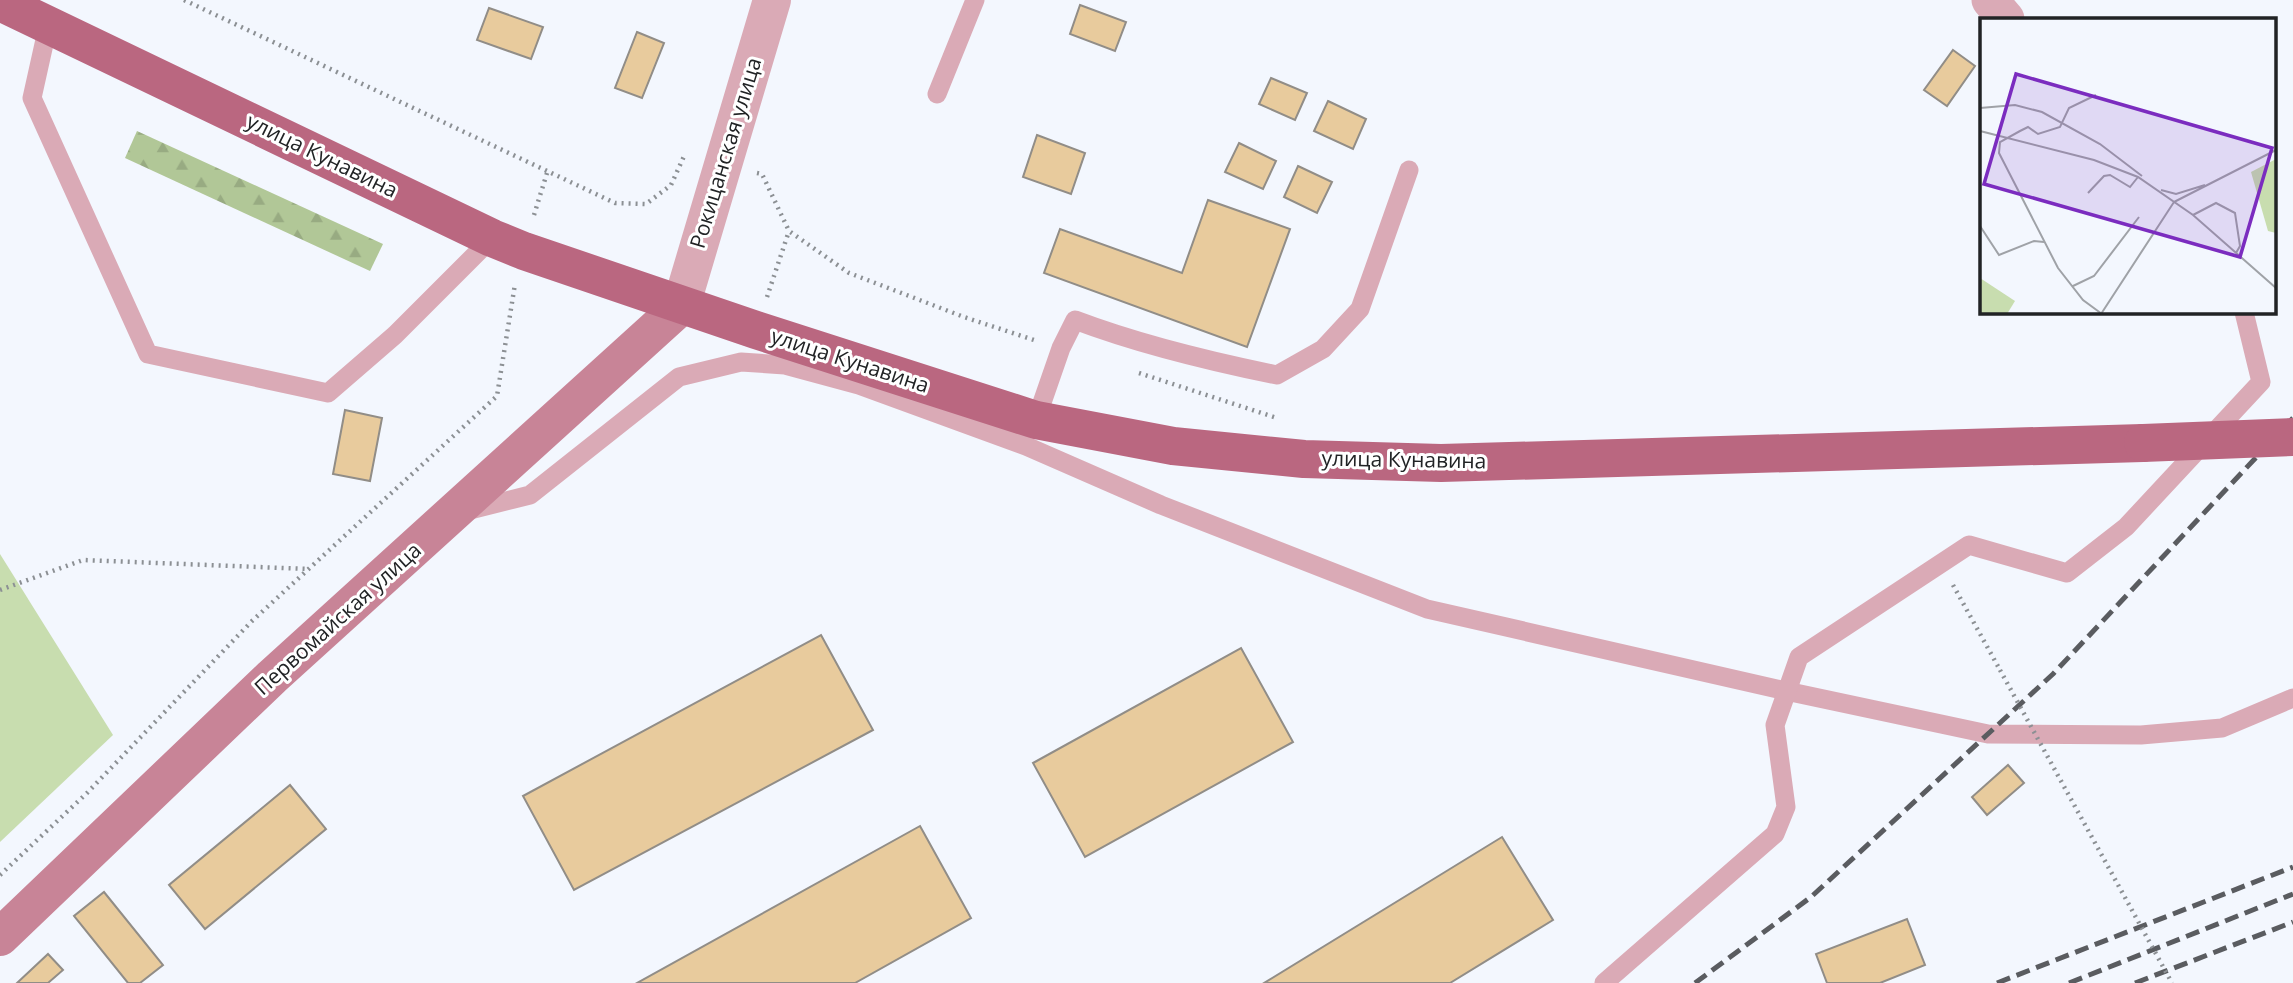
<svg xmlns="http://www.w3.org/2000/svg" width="2293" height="983" font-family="'Open Sans',sans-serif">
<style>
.forest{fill:url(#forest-firs)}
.park{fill:#c8ddaf}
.building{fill:#e8cb9d;stroke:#918d87;stroke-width:2}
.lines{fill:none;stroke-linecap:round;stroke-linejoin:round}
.path{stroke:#8c9094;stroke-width:4.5;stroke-dasharray:2 5;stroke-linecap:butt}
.service{stroke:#daaab6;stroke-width:19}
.minor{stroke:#daaab6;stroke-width:37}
.tertiary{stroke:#daaab6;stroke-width:38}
.secondary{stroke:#c88497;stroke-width:38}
.primary{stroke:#ba6780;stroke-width:38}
.rail{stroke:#5a5c60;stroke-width:5;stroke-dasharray:14 7;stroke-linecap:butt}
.path-bridge{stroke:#8c9094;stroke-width:4.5;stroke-dasharray:2 5;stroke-linecap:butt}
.primary-bridge{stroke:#ba6780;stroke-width:38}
.labels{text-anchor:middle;stroke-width:6;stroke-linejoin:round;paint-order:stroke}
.street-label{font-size:21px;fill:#212325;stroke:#fff}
.inset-road{fill:none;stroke:#9fa2a7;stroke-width:2}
.view{fill:#7b2cbf;fill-opacity:0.15;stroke:#7b2cbf;stroke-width:3.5}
.inset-edge{fill:none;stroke:#212325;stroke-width:3.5}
</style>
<defs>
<pattern id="forest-firs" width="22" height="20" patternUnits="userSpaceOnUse" patternTransform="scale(1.75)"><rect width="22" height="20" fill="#b1c797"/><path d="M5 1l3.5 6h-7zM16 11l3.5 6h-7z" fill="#98ab82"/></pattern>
</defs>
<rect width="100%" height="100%" fill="#f3f7fe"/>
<polygon class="forest" points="137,131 383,244 370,271 125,158"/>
<polygon class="park" points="0,554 113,735 0,842"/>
<g class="building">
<polygon points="1080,5 1126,22 1115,51 1070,34"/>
<polygon points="489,8 543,27 531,59 477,40"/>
<polygon points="637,32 664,43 642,98 615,88"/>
<polygon points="1953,50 1975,66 1947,106 1924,90"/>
<polygon points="1271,78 1307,93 1295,120 1259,104"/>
<polygon points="1328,101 1366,119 1353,149 1314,131"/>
<polygon points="1037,135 1085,153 1071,194 1023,177"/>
<polygon points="1239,143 1276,161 1263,189 1225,172"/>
<polygon points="1298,166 1332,182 1317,213 1284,197"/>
<polygon points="1208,200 1290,229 1247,347 1044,273 1060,229 1182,273"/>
<polygon points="345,410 382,418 370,481 333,474"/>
<polygon points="821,635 873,730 574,890 523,796"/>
<polygon points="1241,648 1293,742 1085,857 1033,763"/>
<polygon points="2008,765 2024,783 1987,815 1972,797"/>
<polygon points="290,785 326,829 205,929 169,885"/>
<polygon points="920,826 971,918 855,983 637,983"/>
<polygon points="1502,837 1553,920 1450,983 1264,983"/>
<polygon points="104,892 163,965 140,983 128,983 74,916"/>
<polygon points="1907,919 1925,965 1880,983 1827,983 1816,954"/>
<polygon points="48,954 63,970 48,983 17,983"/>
</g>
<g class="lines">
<g class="path">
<polyline points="184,0 615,203 646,204 671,185 685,154"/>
<polyline points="757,173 762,174 789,231 849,273 964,317 1037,341"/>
<polyline points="534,215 547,173"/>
<polyline points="767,297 789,231"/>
<polyline points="1139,373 1277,418"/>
<polyline points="1953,585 2000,670"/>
<polyline points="0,590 83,560 308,569"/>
<polyline points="0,875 87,793 252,621 497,396 515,284"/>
</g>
<g class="service">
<polyline points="48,26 32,98 148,354 328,393 395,335 492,238"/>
<polyline points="937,94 975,0"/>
<path d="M1036 420 1061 348 1075 320C1141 345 1208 361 1277 375L1323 349 1360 309 1409 170"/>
<polyline points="466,511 530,495 679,377 741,362 785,365 859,385 1026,446 1161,505 1427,609 1786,691 1988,734 2141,735 2222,728 2293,698"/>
<polyline points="1604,983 1775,834 1786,807 1775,725 1799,657 1969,545 2067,573 2126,527 2261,382 2244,312"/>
</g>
<polyline class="minor" points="1990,0 2006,19"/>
<polyline class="tertiary" points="681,306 772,0"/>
<polyline class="secondary" points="0,937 272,677 681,306"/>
<polyline class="primary" points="0,2 492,238 524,251 756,330 1036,420 1173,446 1304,459 1441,463 2143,443"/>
<g class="rail">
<polyline points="1695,983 1811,897 2053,674 2293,418"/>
<polyline points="1997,983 2293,867"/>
<polyline points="2069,983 2293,894"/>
<polyline points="2135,983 2293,922"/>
</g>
<polyline class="path-bridge" points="2000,670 2172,983"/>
<polyline class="primary-bridge" points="2143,443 2293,437"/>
</g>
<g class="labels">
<g class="street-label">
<text transform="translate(726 153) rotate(-73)" y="7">Рокицанская улица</text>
<text transform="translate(322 156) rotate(26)" y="7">улица Кунавина</text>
<text transform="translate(850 361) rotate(18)" y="7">улица Кунавина</text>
<text transform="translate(1404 460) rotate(1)" y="7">улица Кунавина</text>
<text transform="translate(338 619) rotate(-42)" y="7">Первомайская улица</text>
</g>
</g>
<g transform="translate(1980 18)">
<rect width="296" height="296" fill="#f3f7fe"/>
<path d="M296 141V215L288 213 271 154Z" fill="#c8ddaf"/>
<path d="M0 260 35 283 27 296H0Z" fill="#c8ddaf"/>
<path class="inset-road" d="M116 77 89 90 80 109 58 116 48 109 40 113 20 124 19 135 78 250 103 282 122 296M0 90 35 87 62 94 120 126 162 158M0 113 114 142 158 159 213 197 296 270M181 172 196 176 225 167M108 175 124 158 130 157 150 169 158 159M194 184 296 132M213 197 236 185 255 195 260 228 256 235M0 208 19 237 54 223 64 224M93 268 114 258 159 199M121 296 194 184"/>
<path class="view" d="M36 56 292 130 260 239 4 166Z"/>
<rect width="296" height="296" class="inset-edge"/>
</g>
</svg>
